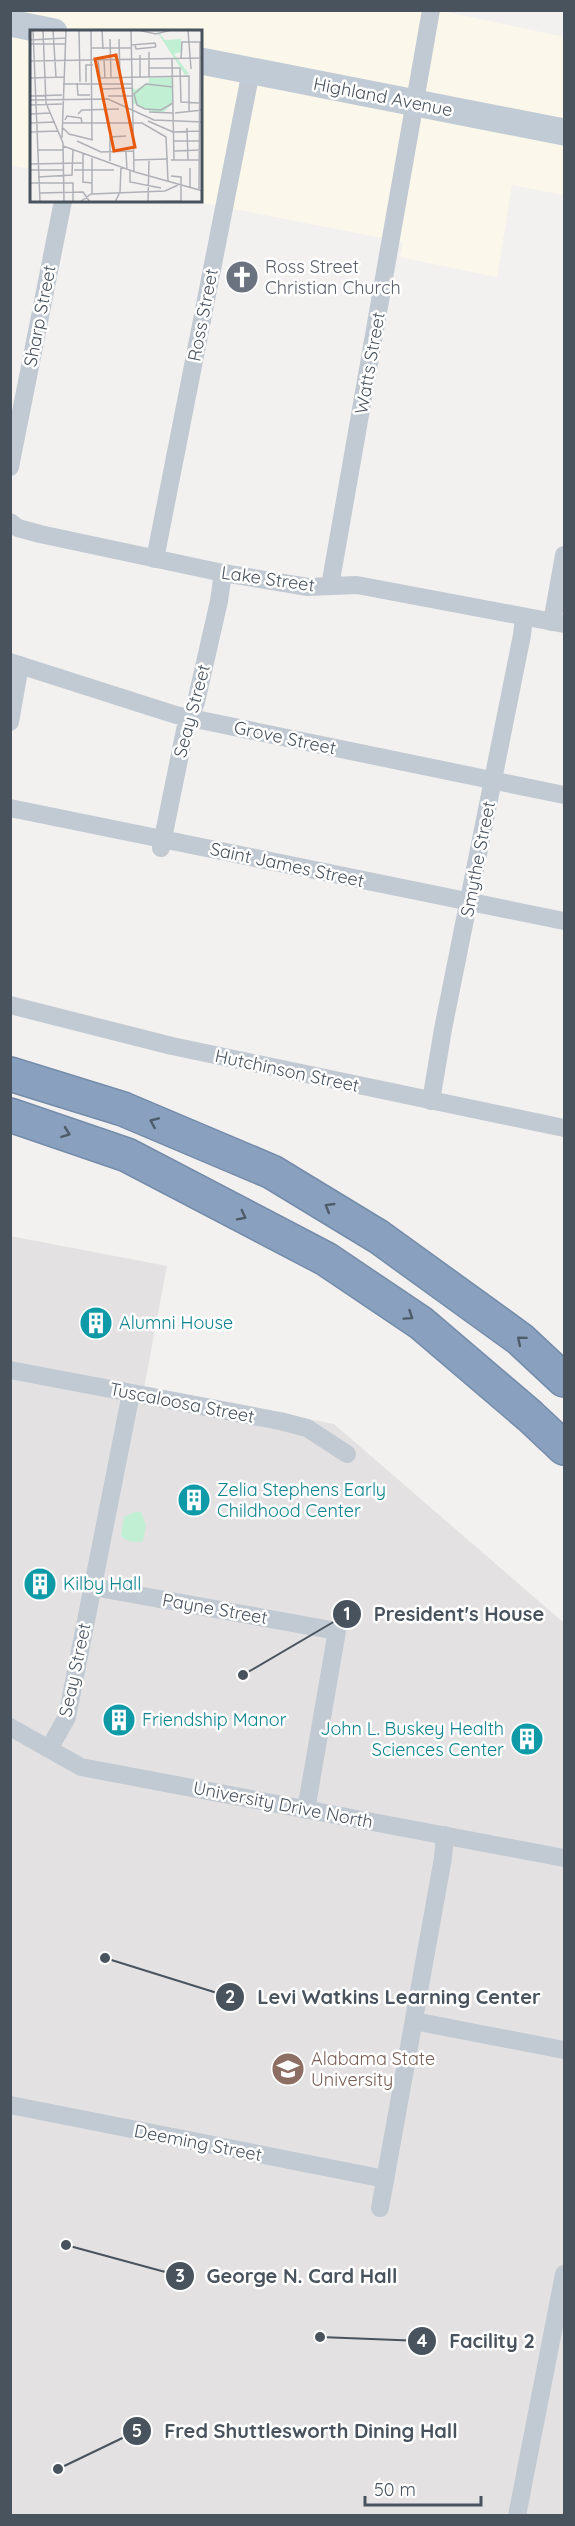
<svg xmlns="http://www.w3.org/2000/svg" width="575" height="2526" font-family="Quicksand,sans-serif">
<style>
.commercial{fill:#fcf7eb}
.education{fill:#e4e1e2}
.green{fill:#c0efd3}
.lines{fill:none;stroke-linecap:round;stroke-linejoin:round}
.highway-casing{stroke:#748caa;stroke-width:36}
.street{stroke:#c1cad2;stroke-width:18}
.secondary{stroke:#c1cbd6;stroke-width:27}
.highway{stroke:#89a1be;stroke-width:33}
.oneway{stroke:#4e5b68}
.labels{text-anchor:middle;stroke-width:5;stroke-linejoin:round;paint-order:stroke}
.street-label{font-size:18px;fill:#48535e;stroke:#fff}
.worship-label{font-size:18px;fill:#5b616d;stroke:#fff;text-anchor:start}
.culture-label{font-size:18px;fill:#0d838f;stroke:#fff;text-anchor:start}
.education-label{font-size:18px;fill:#785e54;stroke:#fff;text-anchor:start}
.inset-road{fill:none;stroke:#afb1b6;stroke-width:1.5}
.view{fill:#e8590c;fill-opacity:0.15;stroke:#e8590c;stroke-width:3}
.inset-edge{fill:none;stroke:#48535e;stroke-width:3}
.leader{fill:none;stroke:#48535e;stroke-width:2}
.callout-dot{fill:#48535e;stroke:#fff;stroke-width:2}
.mark-label{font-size:18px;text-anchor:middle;font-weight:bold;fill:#fff}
.callout-label{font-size:20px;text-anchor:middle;font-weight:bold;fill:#48535e;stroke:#fff;stroke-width:5;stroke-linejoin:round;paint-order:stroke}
</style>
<rect width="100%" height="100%" fill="#f3f0f0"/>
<polygon class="commercial" points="438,10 564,37 564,195 512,185 497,277 400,257 403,242 193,201 201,201 201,32 32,32 31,169 11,165 10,11"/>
<polygon class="education" points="10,1236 167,1266 144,1388 334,1424 564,1623 564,2515 11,2515"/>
<path class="green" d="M135 1512H141L146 1525 143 1541C137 1543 124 1542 121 1535L124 1517Z"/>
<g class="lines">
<defs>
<g id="highway">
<polyline points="10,1074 123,1109 272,1172 379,1237 520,1339 564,1380"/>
<polyline points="10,1115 127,1155 326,1259 421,1323 530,1416 564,1448"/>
</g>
</defs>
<use href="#highway" class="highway-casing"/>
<g class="street">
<polyline points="10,467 63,201"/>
<polyline points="10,522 18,528 40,534 223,573 308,587 357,585 564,624"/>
<polyline points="155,559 251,71"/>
<polyline points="330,586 431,10"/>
<polyline points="552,622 564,555"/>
<polyline points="10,662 176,715 564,795"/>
<polyline points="10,722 20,665"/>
<polyline points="10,808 564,921"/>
<polyline points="161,848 185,730 196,702 219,601 223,573"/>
<polyline points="10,1005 172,1046 564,1128"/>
<polyline points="431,1101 443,1029 522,635 524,617"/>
<polyline points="10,1370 280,1421 307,1428 347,1454"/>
<polyline points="93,1587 337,1631 306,1810"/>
<polyline points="10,1727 81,1767 564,1858"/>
<polyline points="49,1749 67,1717 131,1393"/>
<polyline points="414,2021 564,2050"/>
<polyline points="10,2105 385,2179"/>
<polyline points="380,2208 443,1858 445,1835"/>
<polyline points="517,2516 564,2274"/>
</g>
<g class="secondary">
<polyline points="10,23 54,32"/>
<polyline points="201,61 564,132"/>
</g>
<use href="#highway" class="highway"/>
</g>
<defs><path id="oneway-chevron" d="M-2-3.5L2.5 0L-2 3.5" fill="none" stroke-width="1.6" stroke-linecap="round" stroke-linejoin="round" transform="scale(1.5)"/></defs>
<g class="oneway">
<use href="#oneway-chevron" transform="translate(154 1122) rotate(-157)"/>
<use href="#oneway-chevron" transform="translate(66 1133) rotate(20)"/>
<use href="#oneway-chevron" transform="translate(329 1207) rotate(-149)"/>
<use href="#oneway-chevron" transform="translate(242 1216) rotate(27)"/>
<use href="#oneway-chevron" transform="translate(409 1316) rotate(34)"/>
<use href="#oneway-chevron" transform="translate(521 1340) rotate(-140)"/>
</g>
<defs>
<symbol id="church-disc" viewBox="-11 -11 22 22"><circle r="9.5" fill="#6b7280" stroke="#fff"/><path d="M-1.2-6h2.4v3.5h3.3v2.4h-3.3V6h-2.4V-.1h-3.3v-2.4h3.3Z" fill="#fff"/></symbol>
<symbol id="building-disc" viewBox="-11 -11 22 22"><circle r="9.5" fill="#0f9aa8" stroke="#fff"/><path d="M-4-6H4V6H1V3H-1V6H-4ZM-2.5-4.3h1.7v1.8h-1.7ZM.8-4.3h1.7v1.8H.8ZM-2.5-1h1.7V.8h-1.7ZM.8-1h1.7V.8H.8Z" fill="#fff"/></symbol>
<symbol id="university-disc" viewBox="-11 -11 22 22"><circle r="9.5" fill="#8d6e63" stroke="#fff"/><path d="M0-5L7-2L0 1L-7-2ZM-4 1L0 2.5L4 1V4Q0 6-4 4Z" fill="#fff"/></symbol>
</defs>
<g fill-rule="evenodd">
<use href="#church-disc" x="223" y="258" width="38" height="38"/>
<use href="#building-disc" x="77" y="1304" width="38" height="38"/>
<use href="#building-disc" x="175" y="1481" width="38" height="38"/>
<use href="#building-disc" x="21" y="1565" width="38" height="38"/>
<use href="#building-disc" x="100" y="1701" width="38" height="38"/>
<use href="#building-disc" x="508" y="1720" width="38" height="38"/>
<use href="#university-disc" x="269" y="2050" width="38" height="38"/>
</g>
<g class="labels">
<g class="street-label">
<text transform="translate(383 97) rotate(11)" y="6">Highland Avenue</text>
<text transform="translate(203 315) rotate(-79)" y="6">Ross Street</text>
<text transform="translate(40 316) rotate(-79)" y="6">Sharp Street</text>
<text transform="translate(370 363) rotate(-80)" y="6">Watts Street</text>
<text transform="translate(268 579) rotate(8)" y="6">Lake Street</text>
<text transform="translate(192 711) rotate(-75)" y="6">Seay Street</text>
<text transform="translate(285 738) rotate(12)" y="6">Grove Street</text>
<text transform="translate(478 859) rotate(-79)" y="6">Smythe Street</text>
<text transform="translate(287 865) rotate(12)" y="6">Saint James Street</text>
<text transform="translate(287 1071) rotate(12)" y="6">Hutchinson Street</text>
<text transform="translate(182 1403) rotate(11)" y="6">Tuscaloosa Street</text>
<text transform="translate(215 1609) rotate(10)" y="6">Payne Street</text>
<text transform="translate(75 1670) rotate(-78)" y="6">Seay Street</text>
<text transform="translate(283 1805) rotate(11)" y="6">University Drive North</text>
<text transform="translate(198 2143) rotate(11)" y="6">Deeming Street</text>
</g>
<g class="worship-label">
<text x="265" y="273">Ross Street<tspan x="265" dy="21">Christian Church</tspan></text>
</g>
<g class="culture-label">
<text x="119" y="1329">Alumni House</text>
<text x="217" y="1496">Zelia Stephens Early<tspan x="217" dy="21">Childhood Center</tspan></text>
<text x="63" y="1590">Kilby Hall</text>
<text x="142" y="1726">Friendship Manor</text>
<text x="504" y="1735" text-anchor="end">John L. Buskey Health<tspan x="504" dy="21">Sciences Center</tspan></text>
</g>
<g class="education-label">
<text x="311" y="2065">Alabama State<tspan x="311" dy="21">University</tspan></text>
</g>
</g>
<g transform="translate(30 30)">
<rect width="172" height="172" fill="#f3f0f0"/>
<path d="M126 0 135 10 151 9V22L144 24 159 44 155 45ZM142 47V74L134 82H122L103 73V57L105 60 119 52V48Z" fill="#c0efd3"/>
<path class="inset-road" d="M3 0 10 172M13 0 16 73 33 113 34 172M23 0 26 47M49 0 50 52M61 0 62 110M72 0 73 19M101 0 104 142M108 0 126 4 141 0M158 0 161 39M80 9 81 48M89 9 90 48M0 10 36 8M0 14H36M101 15 125 13 126 17M105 15 106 19 126 17M62 18H101M119 22V47M110 25V47M142 29 144 130M151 29 152 12H172M68 30 70 48 159 46V82M74 30 75 48M0 31 173 28M119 38H150L151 72 169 73M0 48 34 47M56 52V35H63M47 53 48 65H60M33 54H102M143 57 116 54 104 64 107 75 115 79 131 80 143 73M71 59 102 58M0 66 32 65M78 66H102M0 70 78 69 124 90 173 92M0 75 32 74M119 82 143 83M145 83 173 80M0 84 20 83M48 84 52 80 89 79M35 90 37 86 51 88 52 93M118 91 143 102M0 93 25 92M33 93H112L136 107 138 151M33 98 39 104 63 110M157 98 158 130M0 102 28 101M143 102 170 101M32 108 36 0M47 111 71 122 103 121M143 111H170M33 116 105 142 173 161M7 120H33M144 121 170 120M96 122 97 140M53 123V152L62 153M62 126V164M103 130 138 129M141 130H170M80 131V107L96 106M0 134 52 133M160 138V157M0 140H33M44 140H84M100 141V152L131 158M141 146 151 147V172M8 147 42 145 43 119M0 153H43V172M169 160 170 12M9 163 53 162 60 172M14 172H45M50 172 61 164 135 161 148 155M85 172 90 162 91 137M100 172 151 171M118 172 119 130"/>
<path class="view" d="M86 25 105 117 84 121 65 29Z"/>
<rect width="172" height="172" class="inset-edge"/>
</g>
<path class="leader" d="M243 1675L347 1614M105 1958L230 1997M66 2245L180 2276M320 2337L422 2341M58 2469L137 2431"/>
<g class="callout-dot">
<circle cx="243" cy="1675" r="6"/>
<circle cx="105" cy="1958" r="6"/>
<circle cx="66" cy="2245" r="6"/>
<circle cx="320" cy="2337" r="6"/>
<circle cx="58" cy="2469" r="6"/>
<circle cx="347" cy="1614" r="15"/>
<circle cx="230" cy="1997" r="15"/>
<circle cx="180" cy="2276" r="15"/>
<circle cx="422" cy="2341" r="15"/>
<circle cx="137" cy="2431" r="15"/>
</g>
<g class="mark-label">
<text x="347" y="1620">1</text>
<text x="230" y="2003">2</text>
<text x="180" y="2282">3</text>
<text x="422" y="2347">4</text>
<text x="137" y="2437">5</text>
</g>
<g class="callout-label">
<text x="459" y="1621">President's House</text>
<text x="399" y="2004">Levi Watkins Learning Center</text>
<text x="302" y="2283">George N. Card Hall</text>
<text x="492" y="2348">Facility 2</text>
<text x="311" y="2438">Fred Shuttlesworth Dining Hall</text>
</g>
<rect width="575" height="2526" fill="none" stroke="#48535e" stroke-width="24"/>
<path d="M365 2496v9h116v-9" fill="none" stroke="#48535e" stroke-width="3"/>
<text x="374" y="2496" font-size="18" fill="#48535e" stroke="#ffffff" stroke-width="4.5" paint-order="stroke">50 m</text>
</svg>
